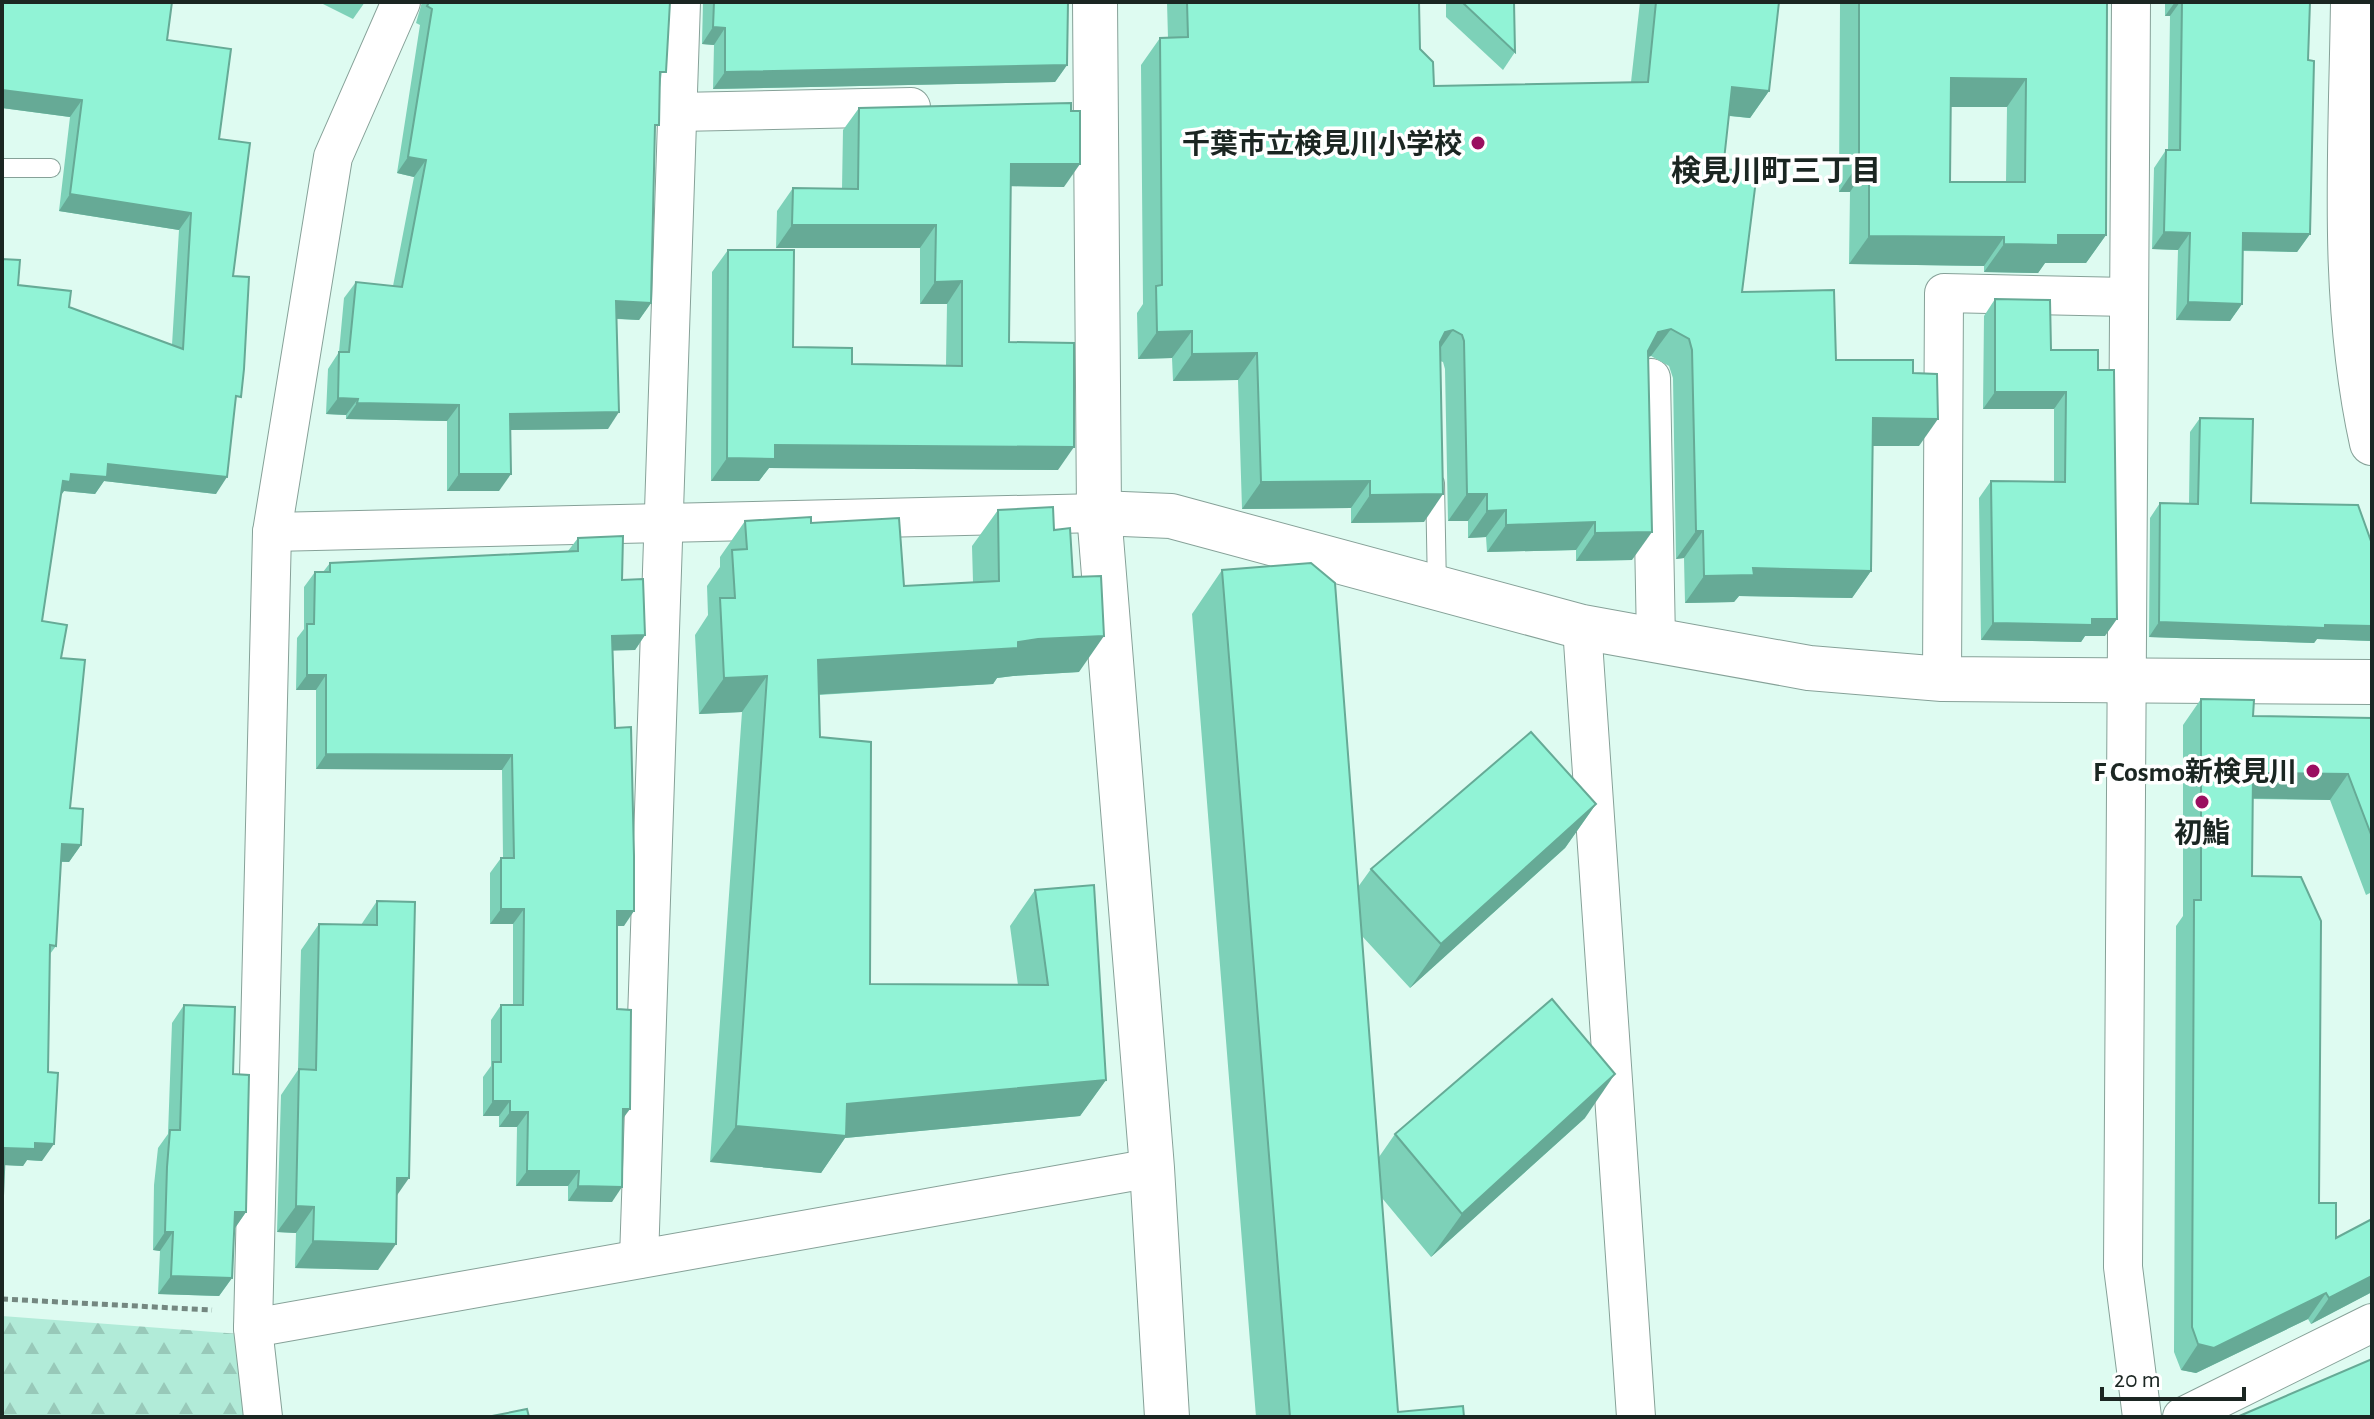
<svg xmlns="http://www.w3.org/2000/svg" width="2374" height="1419" font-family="'Alegreya Sans','Noto Sans JP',sans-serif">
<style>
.forest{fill:url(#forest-firs)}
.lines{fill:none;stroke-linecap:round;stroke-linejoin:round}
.lane-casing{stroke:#86a198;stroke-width:20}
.street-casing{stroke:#86a198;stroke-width:40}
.secondary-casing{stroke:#86a198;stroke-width:46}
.path{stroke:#748780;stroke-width:5;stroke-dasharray:6 4;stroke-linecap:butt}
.lane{stroke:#fff;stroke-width:18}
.street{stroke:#fff;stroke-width:38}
.secondary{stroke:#fff;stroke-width:44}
.wall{fill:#7dd1b8;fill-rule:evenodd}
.shaded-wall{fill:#66aa96}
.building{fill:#91f3d6;stroke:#66aa96;stroke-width:2;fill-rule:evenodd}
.poi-dot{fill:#9a0f60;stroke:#fff;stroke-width:3}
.labels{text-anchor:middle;stroke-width:7;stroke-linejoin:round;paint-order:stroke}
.poi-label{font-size:28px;font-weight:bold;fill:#1b2622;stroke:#fff;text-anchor:end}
.neighbourhood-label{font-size:30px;font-weight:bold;fill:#1b2622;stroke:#fff}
</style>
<defs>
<pattern id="forest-firs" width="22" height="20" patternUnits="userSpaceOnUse" patternTransform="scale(2)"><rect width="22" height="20" fill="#b1ebd8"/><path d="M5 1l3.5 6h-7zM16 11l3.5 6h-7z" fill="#98c9b9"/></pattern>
</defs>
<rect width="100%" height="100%" fill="#defbf1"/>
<polygon class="forest" points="2,1316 240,1334 249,1417 2,1417"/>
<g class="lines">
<defs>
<g id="lane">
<polyline points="2,168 51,168"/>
<polyline points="1435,483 1437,588"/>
</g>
<g id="street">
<polyline points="2131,2 2123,1267 2142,1417"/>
<polyline points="677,112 911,107"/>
<polyline points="1651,378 1656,640"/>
<polyline points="272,532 1099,513"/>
<polyline points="1582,627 1636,1417"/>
<polyline points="1942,679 1944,293 2128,297"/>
<polyline points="639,1259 681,2"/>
<polyline points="253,1328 1152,1168"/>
<polyline points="263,1417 253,1328 272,532 333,157 401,2"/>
<polyline points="2182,1417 2372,1323"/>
</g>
<g id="secondary">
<polyline points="1095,2 1099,513 1152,1168 1167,1417"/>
<path d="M2353 2C2351 150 2340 298 2372 443"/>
<polyline points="1099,513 1171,516 1582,627 1809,668 1942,679 2372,682"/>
</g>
</defs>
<use href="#lane" class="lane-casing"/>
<use href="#street" class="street-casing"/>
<use href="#secondary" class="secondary-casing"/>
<polyline class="path" points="2,1299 212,1310"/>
<use href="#lane" class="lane"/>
<use href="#street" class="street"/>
<use href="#secondary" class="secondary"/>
</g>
<g class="wall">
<polygon points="2,2 167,40 219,139 233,276 235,405 216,494 104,481 95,494 64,491 61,495 42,621 61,658 70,808 81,845 69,862 61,862 56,946 50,954 42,1161 27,1160 23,1166 5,1165 18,285 69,307 172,345 179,230 59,211 70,117 2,108"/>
<polygon points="319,2 365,2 353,19"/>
<polygon points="422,2 670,2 655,130 651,303 639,320 617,319 608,429 510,430 499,491 447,491 447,421 346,419 346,415 326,414 328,369 339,352 344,298 356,282 393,286 414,177 397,173 420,25 416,23"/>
<polygon points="703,2 1068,2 1067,65 1055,82 713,89 714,45 702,44"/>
<polygon points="1167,2 1419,2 1420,49 1434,86 1631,82 1640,2 1779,2 1769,91 1750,118 1729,116 1723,169 1742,292 1836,360 1913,373 1919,446 1873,446 1871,571 1852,598 1739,596 1734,602 1685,603 1684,558 1676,559 1673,378 1669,366 1651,356 1648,357 1632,560 1576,561 1576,550 1487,552 1486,537 1468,538 1468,521 1448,521 1445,369 1443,362 1440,361 1424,522 1351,523 1351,508 1242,509 1238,380 1173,381 1172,358 1138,359 1137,313 1143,304 1141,65 1160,38 1168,38"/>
<polygon points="1446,2 1514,2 1515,52 1503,70 1446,17"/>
<path d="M1840 2H2107L2106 235 2086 263H2045L2038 273 1984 272V266L1849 264 1850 192H1839ZM1950 107H2007L2006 182H1950Z"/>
<polygon points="2165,2 2310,2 2308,60 2310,234 2297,252 2243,251 2242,304 2230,321 2176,320 2178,250 2152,249 2154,168 2166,150 2168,150 2170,16 2165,16"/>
<polygon points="859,108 1064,187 1011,186 1009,342 1058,470 769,468 759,481 711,481 712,272 728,250 793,347 852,364 946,365 947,304 920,304 920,248 776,248 777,211 793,188 842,189 843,130"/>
<polygon points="1995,299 2051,350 2098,370 2105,636 2085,636 2081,642 1981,640 1979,498 1991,481 2054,482 2054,409 1983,409 1984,316"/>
<polygon points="2200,418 2251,503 2372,544 2372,641 2317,639 2314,643 2149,637 2150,518 2160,503 2189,504 2190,432"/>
<polygon points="998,510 1054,530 1073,577 1079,672 1013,676 997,678 993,684 819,695 820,737 870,984 1018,985 1010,926 1035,890 1106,1080 1080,1116 845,1138 821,1173 710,1162 742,712 699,714 695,635 708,615 707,586 720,567 720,557 745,521 811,523 904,586 973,582 972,546"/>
<polygon points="578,538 622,580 645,635 635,650 613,650 624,926 617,926 617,1009 623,1120 612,1202 568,1201 568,1186 516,1186 517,1127 499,1127 499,1116 483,1116 483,1077 491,1066 491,1020 501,1005 513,1005 513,924 490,924 490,873 501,858 503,858 502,770 316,769 316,690 296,690 297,638 304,629 304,587 315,572 323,572 330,563 568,551"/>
<polygon points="1222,570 1358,887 1371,869 1596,804 1565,848 1410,988 1362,936 1379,1157 1395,1134 1585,1118 1431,1257 1382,1198 1398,1412 1464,1417 1256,1417 1192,614"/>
<polygon points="2201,699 2253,716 2372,718 2372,892 2366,895 2330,800 2253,799 2252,876 2319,1203 2336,1238 2372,1219 2372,1292 2311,1324 2308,1319 2196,1373 2181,1370 2174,1352 2176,926 2183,916 2183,725"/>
<polygon points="377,901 397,1195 378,1270 295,1268 296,1233 277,1232 281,1095 298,1070 301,950 319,924 361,925"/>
<polygon points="184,1005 233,1074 246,1212 234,1229 232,1278 219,1296 158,1294 160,1251 153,1250 154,1185 158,1148 168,1134 172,1023"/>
</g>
<g class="shaded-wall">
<polygon points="2175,2 2180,2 2170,16 2165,16"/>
<polygon points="713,27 725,28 714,45 702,44"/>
<polygon points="1067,65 1055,82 713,89 725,72"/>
<polygon points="1951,78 2026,79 2007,107 1931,107"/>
<polygon points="1732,87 1769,91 1750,118 1713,114"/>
<polygon points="2,90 82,100 70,117 2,108"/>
<polygon points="408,157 426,160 414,177 397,173"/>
<polygon points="1859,163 1869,163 1850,192 1839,192"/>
<polygon points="1011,164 1080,164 1064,187 995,186"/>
<polygon points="70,194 191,213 179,230 59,211"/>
<polygon points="792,225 936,225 920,248 776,248"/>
<polygon points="2164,232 2190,233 2178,250 2152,249"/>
<polygon points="2243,233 2310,234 2297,252 2231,250"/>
<polygon points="2058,235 2106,235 2086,263 2045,263 2038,273 1984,272 2004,244"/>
<polygon points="1869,236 2004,237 1984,266 1849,264"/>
<polygon points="962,281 947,304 920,304 935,282"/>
<polygon points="616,301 651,303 639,320 605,318"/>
<polygon points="2188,302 2242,304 2230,321 2176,320"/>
<polygon points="1671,329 1651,356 1639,360 1658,332"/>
<polygon points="1453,330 1434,357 1445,332"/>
<polygon points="1192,331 1172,358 1138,359 1157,332"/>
<polygon points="1257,353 1238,380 1173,381 1192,354"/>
<polygon points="1995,392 2066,392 2054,409 1983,409"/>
<polygon points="338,398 358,399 346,415 326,414"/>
<polygon points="357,403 459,405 447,421 346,419"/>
<polygon points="619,412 608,429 499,430 510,414"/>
<polygon points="1873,418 1938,419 1919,446 1854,446"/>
<polygon points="775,445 1074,447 1058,470 769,468 759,481 711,481 727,458"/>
<polygon points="108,464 227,477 216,494 104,481 95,494 64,491 58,499 63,481 71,474"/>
<polygon points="459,474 511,474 499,491 447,491"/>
<polygon points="1370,481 1351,508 1242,509 1261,482"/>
<polygon points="1443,494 1424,522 1351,523 1370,495"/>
<polygon points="1467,494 1487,494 1468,521 1448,521"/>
<polygon points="1506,510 1486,537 1468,538 1487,511"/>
<polygon points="1595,522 1576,550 1487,552 1506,525"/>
<polygon points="1696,531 1703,531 1684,558 1676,559"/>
<polygon points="1652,532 1632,560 1576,561 1595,533"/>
<polygon points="1753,568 1871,571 1852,598 1739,596 1734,602 1685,603 1704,576"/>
<polygon points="2092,619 2117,619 2105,636 2085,636 2081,642 1981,640 1993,623"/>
<polygon points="2159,622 2372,626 2372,641 2317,639 2314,643 2149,637"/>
<polygon points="645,635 635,650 602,651 612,636"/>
<polygon points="1104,636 1079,672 1013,676 997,678 993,684 792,696 818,660 1018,642 1038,639"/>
<polygon points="307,675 326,675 316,690 296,690"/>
<polygon points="767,676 742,712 699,714 724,678"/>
<polygon points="326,754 512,755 502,770 316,769"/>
<polygon points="2253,773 2348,774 2330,800 2235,798"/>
<polygon points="1596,804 1565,848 1410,988 1441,944"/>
<polygon points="62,844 81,845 69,862 50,861"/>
<polygon points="501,909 524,909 513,924 490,924"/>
<polygon points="617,911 634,911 624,926 607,926"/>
<polygon points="1615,1074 1585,1118 1431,1257 1462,1214"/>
<polygon points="1106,1080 1080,1116 845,1138 821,1173 710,1162 736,1126 847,1104"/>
<polygon points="493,1101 510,1101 499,1116 483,1116"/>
<polygon points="623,1109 630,1109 619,1124"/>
<polygon points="510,1112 528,1112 517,1127 499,1127"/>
<polygon points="35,1143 54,1144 42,1161 27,1160 23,1166 2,1165 5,1148"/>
<polygon points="527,1171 579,1171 568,1186 516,1186"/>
<polygon points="397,1178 409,1178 391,1204"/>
<polygon points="578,1186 622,1187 612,1202 568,1201"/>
<polygon points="296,1206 314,1207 296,1233 277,1232"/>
<polygon points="235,1212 246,1212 233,1231"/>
<polygon points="165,1232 173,1232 160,1251 153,1250"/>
<polygon points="313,1241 396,1244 378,1270 295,1268"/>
<polygon points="171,1276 232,1278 219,1296 158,1294"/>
<polygon points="2372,1276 2372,1292 2311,1324 2329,1298"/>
<polygon points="2326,1293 2308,1319 2196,1373 2181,1370 2198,1344"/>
</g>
<g class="building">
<polygon points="2,2 172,2 167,40 231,49 219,139 250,143 233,276 249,277 244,369 241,397 236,396 227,477 108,464 107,477 71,474 70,482 63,481 42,621 67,625 61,658 85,660 70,808 83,809 81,845 62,844 56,946 50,945 48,1072 58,1073 54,1144 35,1143 35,1149 5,1148 3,1196 2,1196 2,259 20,260 18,285 71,291 69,307 183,349 191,213 70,194 82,100 2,90"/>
<polygon points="429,2 670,2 666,72 660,72 659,125 655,125 651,303 616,301 619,412 510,414 511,474 459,474 459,405 357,403 358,399 338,398 339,352 349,352 356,282 402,287 426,160 408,157 432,9 427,6"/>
<polygon points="714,2 1068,2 1067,65 725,72 725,28 713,27"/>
<polygon points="1187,2 1419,2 1420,49 1433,62 1434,86 1648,82 1656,2 1779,2 1769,91 1732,87 1723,169 1757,172 1742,292 1834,290 1836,360 1913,360 1913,373 1937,374 1938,419 1873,418 1871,571 1753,568 1754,575 1704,576 1703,531 1696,531 1692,350 1689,339 1671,329 1658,332 1648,351 1652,532 1595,533 1595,522 1506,525 1506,510 1487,511 1487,494 1467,494 1464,341 1462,335 1453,330 1445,332 1440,342 1443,494 1370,495 1370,481 1261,482 1257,353 1192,354 1192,331 1157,332 1156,286 1162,285 1160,38 1188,37"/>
<polygon points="1462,2 1514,2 1515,52"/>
<path d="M1859 2H2107L2106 235H2058V245L2004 244V237L1869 236V163H1859ZM1951 78 2026 79 2025 182H1950Z"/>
<polygon points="2182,2 2310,2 2308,60 2314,61 2310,234 2243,233 2242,304 2188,302 2190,233 2164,232 2166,150 2180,150"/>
<polygon points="1071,103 1071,111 1080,111 1080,164 1011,164 1009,342 1074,343 1074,447 775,445 775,459 727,458 728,250 794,250 793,347 852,348 852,364 962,366 962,281 935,282 936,225 792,225 793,188 858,189 859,108"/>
<polygon points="1995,299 2050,300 2051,350 2098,350 2098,370 2114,370 2117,619 2092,619 2092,625 1993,623 1991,481 2065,482 2066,392 1995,392"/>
<polygon points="2200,418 2253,419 2251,503 2358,505 2372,544 2372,626 2325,625 2325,628 2159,622 2160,503 2198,504"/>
<polygon points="1053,507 1054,530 1070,528 1073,577 1101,576 1104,636 1038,639 1018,642 1018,648 818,660 820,737 871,742 870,984 1048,985 1035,890 1094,885 1106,1080 847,1104 846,1136 736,1126 767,676 724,678 720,598 735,598 732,550 747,549 745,521 811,517 811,523 899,518 904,586 999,581 998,510"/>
<polygon points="623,536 622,580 643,579 645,635 612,636 615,728 631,727 634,856 634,911 617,911 617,1009 631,1010 630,1109 623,1109 622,1187 578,1186 579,1171 527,1171 528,1112 510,1112 510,1101 493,1101 493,1062 501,1062 501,1005 523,1005 524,909 501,909 501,858 514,858 512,755 326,754 326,675 307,675 307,624 314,624 315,572 330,572 330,563 578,551 578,538"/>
<polygon points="1311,563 1335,583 1398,1412 1463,1406 1464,1417 1290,1417 1222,570"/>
<polygon points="2201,699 2254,700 2253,716 2372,718 2372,837 2348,774 2253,773 2252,876 2301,877 2321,921 2319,1203 2336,1203 2336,1238 2372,1219 2372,1276 2329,1298 2326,1293 2214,1348 2198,1344 2192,1327 2194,900 2201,900"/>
<polygon points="1531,732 1596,804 1441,944 1371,869"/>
<polygon points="377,901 415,902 409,1178 397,1178 396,1244 313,1241 314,1207 296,1206 299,1069 316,1070 319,924 377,925"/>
<polygon points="1552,999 1615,1074 1462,1214 1395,1134"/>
<polygon points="184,1005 235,1007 233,1074 249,1075 246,1212 235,1212 232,1278 171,1276 173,1232 165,1232 167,1167 170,1130 180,1130"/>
<polygon points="2372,1359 2372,1417 2237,1417"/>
<polygon points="527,1409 529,1417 487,1417"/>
</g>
<g class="poi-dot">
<circle cx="1478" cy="143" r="8"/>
<circle cx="2313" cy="771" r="8"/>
<circle cx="2202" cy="802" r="8"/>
</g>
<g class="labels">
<g class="poi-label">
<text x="1462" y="153">千葉市立検見川小学校</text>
<text x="2297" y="781">F Cosmo新検見川</text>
<text x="2202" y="842" text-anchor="middle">初鮨</text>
</g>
<g class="neighbourhood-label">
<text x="1776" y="181">検見川町三丁目</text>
</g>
</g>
<rect width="2374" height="1419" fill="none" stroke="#1b2622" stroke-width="8"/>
<path d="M2102 1387v12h142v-12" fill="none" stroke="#1b2622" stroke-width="4"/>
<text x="2114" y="1387" font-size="24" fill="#1b2622" stroke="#ffffff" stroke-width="6" paint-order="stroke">20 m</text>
</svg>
